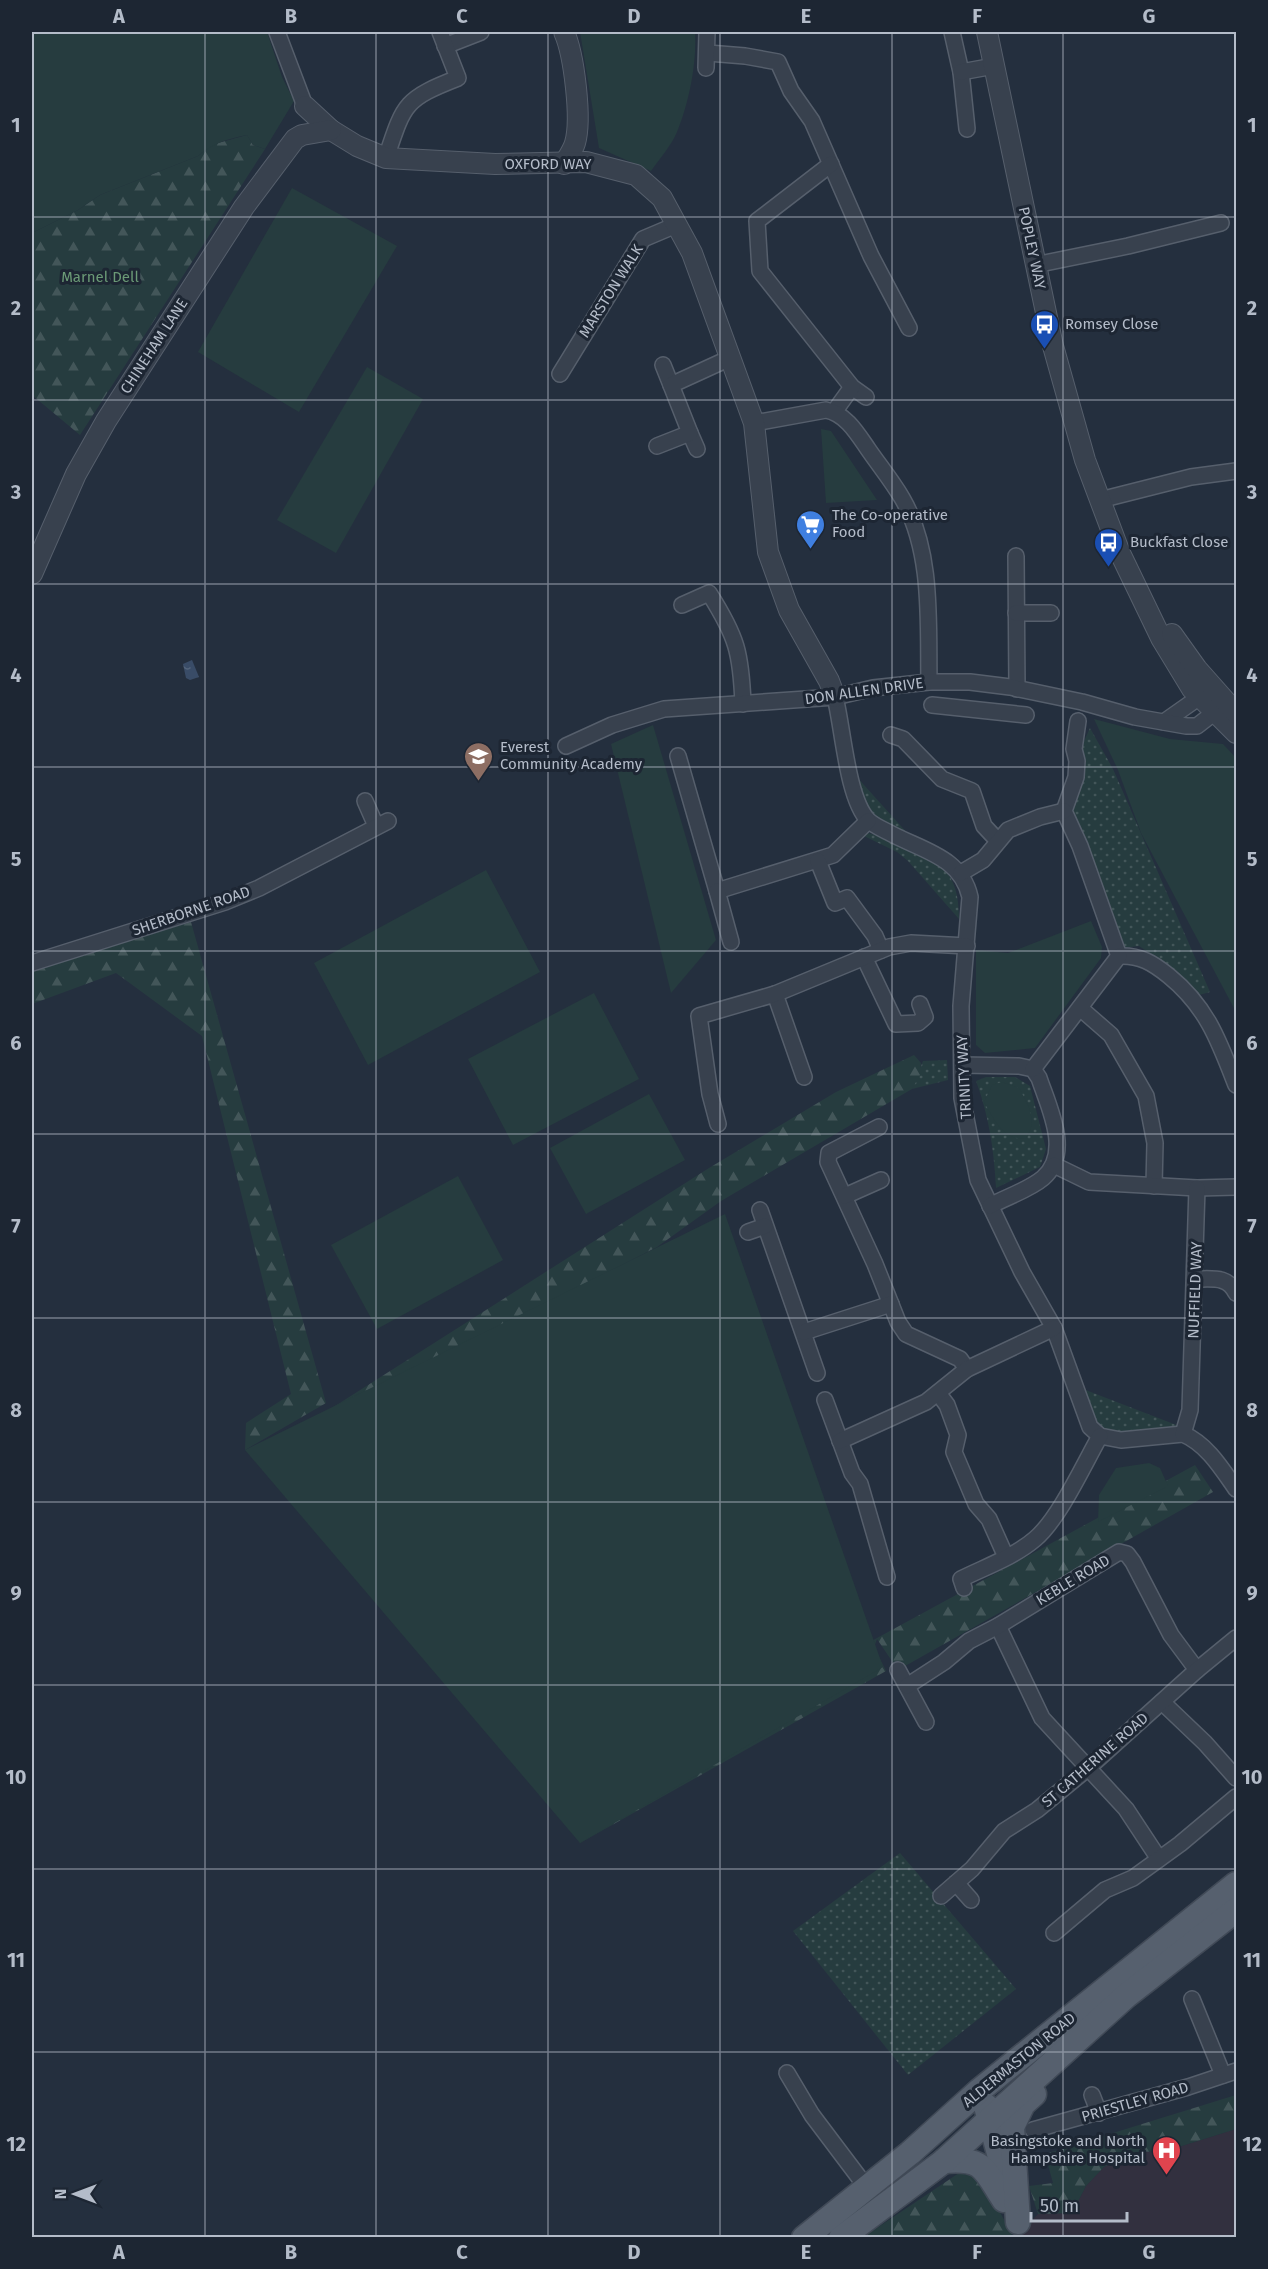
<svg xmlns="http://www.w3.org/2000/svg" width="1268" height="2269" font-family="'Fira Sans',sans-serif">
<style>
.medical{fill:#32303f}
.grass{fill:url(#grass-dots)}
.forest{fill:url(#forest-firs)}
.park{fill:#263c3f}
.water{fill:url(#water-ripples)}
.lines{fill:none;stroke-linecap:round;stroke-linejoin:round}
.minor-casing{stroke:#565f6c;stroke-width:18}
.tertiary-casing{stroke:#565f6c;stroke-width:22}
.primary-casing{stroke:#414a57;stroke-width:27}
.minor{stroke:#38414e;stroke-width:15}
.tertiary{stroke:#38414e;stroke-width:20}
.primary{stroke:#56606e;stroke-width:24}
.grid{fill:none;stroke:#b4bcc9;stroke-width:1.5;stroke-opacity:0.55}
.labels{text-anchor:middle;stroke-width:6;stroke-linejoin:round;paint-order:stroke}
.street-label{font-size:15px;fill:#b4bcc9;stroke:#1d2633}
.park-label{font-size:15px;fill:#6b9a76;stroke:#1d2633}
.poi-label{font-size:15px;fill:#b4bcc9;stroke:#1d2633;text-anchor:start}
.neatline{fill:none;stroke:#b4bcc9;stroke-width:2}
.grid-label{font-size:20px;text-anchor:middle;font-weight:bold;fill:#b4bcc9}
</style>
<defs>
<pattern id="grass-dots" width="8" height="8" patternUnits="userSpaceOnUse" patternTransform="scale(1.5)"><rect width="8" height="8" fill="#263c3f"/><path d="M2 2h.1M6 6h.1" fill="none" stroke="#435659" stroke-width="1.8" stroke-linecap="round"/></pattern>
<pattern id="forest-firs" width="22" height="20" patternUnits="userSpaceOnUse" patternTransform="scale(1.5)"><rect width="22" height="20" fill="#263c3f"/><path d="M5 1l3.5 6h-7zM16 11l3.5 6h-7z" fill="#435659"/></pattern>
<pattern id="water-ripples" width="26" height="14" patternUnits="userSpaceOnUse" patternTransform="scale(1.5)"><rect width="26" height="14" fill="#394c67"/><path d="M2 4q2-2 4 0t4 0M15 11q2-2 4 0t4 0" fill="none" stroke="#53647b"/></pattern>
</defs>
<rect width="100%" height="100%" fill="#242f3e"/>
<polygon class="medical" points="1236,2129 1236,2237 1015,2238 1038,2214 1072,2213 1086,2186 1104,2167 1132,2153 1169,2150"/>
<g class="grass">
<polygon points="1090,728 1113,769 1210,992 1199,995 1164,963 1139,946 1123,948 1071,812 1084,757 1080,750"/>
<path d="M855 775 909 835C870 817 867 817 855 775Z"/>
<path d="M867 833C877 834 888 841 897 845 940 861 959 870 959 919L908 861 897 852 862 835Z"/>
<polygon points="947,1060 948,1080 912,1089 923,1061"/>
<path d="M986 1077H1015L1030 1086 1046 1149 1040 1167 996 1188C994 1150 989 1116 976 1081Z"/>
<polygon points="1083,1389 1179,1426 1173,1432 1107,1435 1093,1423"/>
<polygon points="900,1853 1016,1989 908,2075 793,1931"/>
</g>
<g class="forest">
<polygon points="247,135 253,145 265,149 80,435 32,395 32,233 78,210 100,195 198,156 211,145"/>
<polygon points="191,922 326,1403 245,1450 246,1423 291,1394 202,1036 116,973 32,1004 32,970"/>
<polygon points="914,1055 921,1063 920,1075 912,1089 721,1201 657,1247 259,1451 335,1406 709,1168 836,1092"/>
<polygon points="1195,1465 1213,1492 898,1670 877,1639 874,1647 886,1671 580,1843 567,1815 877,1638"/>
<polygon points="1236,2095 1236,2129 1169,2150 1132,2153 1104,2167 1086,2186 1072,2213 1038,2214 1029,2186 1053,2183 1045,2154"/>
<polygon points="959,2173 982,2178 1013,2237 862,2238"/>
</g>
<g class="park">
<path d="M32 32H267L282 77 294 101 265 149 253 145 247 135C227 139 213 143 198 156L100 195 78 210 32 233Z"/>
<path d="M580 32H695C697 63 689 103 677 132 671 146 660 158 651 171L599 148Z"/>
<polygon points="292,188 397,246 299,412 198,352"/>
<polygon points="367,367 423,399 336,553 277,520"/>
<polygon points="821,429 831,431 877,500 826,503"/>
<polygon points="1094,719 1170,739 1223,744 1236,758 1236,1012 1141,833 1118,770"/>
<polygon points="653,725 716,940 671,993 611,744"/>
<polygon points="486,870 540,972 368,1065 314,963"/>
<polygon points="1091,921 1102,947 1101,958 1035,1048 985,1053 976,1045 976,950 1008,953"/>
<polygon points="594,993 639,1079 513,1145 468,1059"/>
<path d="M1002 1082 1019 1088C1028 1104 1038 1121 1026 1138 1004 1142 993 1118 984 1102L992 1085Z"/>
<polygon points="649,1094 685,1160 586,1214 550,1148"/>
<polygon points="458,1176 503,1260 377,1329 331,1245"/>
<polygon points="725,1214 883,1667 580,1843 245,1450"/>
<polygon points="1149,1463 1160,1468 1168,1486 1098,1522 1099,1495 1116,1468"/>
</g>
<polygon class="water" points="192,660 199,677 190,680 186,678 183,664"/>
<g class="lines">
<defs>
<g id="minor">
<polyline points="277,32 305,106"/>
<polyline points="952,32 961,72 967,129"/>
<polyline points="445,46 481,32"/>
<polyline points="708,53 745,56 778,62 791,91 812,121 871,256 909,328"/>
<polyline points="706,68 707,32"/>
<polyline points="961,72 994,66"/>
<path d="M386 158C404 104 404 99 458 78L440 32"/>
<polyline points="831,164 757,221 760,271 852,387 866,397"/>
<polyline points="1035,265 1128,246 1221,223"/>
<polyline points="663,365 671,385"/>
<polyline points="560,374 643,239 676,225"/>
<polyline points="834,412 852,387"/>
<path d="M754 423 826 410C846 414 857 433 868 449 879 465 892 481 902 498 933 551 928 622 929 682"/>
<polyline points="690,433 697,449"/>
<polyline points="657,446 690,433 671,385 730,358"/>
<polyline points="1100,500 1191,477 1236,471"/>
<polyline points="1016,556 1017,689"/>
<path d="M682 605 709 593C737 637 741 653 743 704"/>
<polyline points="1016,613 1051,613"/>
<path d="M835 697C843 728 847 798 868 820 873 825 882 829 888 832 920 850 961 856 970 897L961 1006 962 1098 978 1180 1022 1272 1054 1328 1090 1427 1100 1436 1121 1440 1183 1434C1207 1444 1222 1469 1236 1489"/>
<polyline points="932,705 1026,715"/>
<polyline points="1078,721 1074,749 1077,761 1076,777 1064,811 1080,846 1119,956"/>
<polyline points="1164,722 1208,691"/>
<polyline points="891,735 903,739 942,779 972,791 984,826 998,841"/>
<polyline points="566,746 612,725 664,709 835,697 873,688 929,682 970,682 1010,687 1082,702 1135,717 1186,726 1197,726 1224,705"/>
<polyline points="678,756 717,891 833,855 868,821"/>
<polyline points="365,801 376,826"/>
<polyline points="818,861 835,903 847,898 875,936 881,950"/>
<polyline points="961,873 983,860 1008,830 1040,817 1064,811"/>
<polyline points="717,891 731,942"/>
<path d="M1119 956C1140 955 1153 963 1169 976 1207 1007 1219 1041 1236 1085"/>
<polyline points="864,957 896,1024 918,1023 925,1017 920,1004"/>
<polyline points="32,963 225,902 259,888 388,821"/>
<polyline points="775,994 804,1077"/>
<polyline points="1080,1008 1111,1035 1146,1096 1155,1143 1154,1186"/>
<path d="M962 1065 1019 1066 1033 1069 1039 1078C1049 1108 1072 1153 1043 1178 1029 1190 1006 1197 990 1206"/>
<polyline points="1033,1069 1119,956"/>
<polyline points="718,1124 710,1094 699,1016 775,994 889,947 911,943 967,946"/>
<polyline points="879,1127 829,1153 828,1162 875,1264 898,1322 906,1334 960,1359 967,1369"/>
<polyline points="1054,1165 1089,1182 1197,1188 1236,1187"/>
<polyline points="845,1196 881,1180"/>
<polyline points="760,1210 817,1373"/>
<polyline points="748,1232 765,1226"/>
<path d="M1196 1279C1213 1279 1228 1276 1236 1293"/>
<polyline points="804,1332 891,1304"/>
<polyline points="938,1393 947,1405 958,1435 954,1452 976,1504 989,1519 1006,1557"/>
<polyline points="825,1400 852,1473 860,1484 887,1577"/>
<polyline points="1183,1434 1190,1410 1197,1188"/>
<polyline points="840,1441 926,1402 967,1369 1054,1328"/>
<path d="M964 1588 961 1579C985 1567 1014 1557 1035 1539 1059 1519 1084 1464 1100 1436"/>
<polyline points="998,1626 1042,1718 1126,1809 1159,1859"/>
<polyline points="898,1670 926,1722"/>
<polyline points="907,1686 944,1662 969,1641 998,1626 1119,1552 1127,1554 1133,1562 1171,1635 1197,1670"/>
<polyline points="1162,1702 1205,1743 1236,1778"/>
<polyline points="956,1883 971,1900"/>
<polyline points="941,1896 972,1869 1004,1831 1037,1810 1087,1769 1197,1670 1236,1638"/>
<polyline points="1054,1933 1105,1890 1133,1878 1180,1844 1236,1797"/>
<polyline points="1192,1999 1223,2075"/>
<polyline points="787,2073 812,2115 861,2180"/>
<polyline points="1092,2095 1099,2113"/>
<polyline points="1033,2130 1188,2087 1236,2071"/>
</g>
<g id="tertiary">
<path d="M564 32C574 54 582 119 575 143 573 150 568 157 564 164"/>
<polyline points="987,32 1053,346 1085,460 1120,553 1161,638 1192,689 1236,733"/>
<polyline points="305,106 331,130 357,146 386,158 495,164 586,162 636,175 662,198 692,253 754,423 768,552 789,610 829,681 835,697"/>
<polyline points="32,574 76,474 106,421 244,207 295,139 302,135 331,130"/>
<polyline points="1172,634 1197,669 1236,713"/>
</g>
<g id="primary">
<polyline points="986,2106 1006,2179"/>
<path d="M944 2161C985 2158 983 2168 1004 2200"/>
<polyline points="1018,2222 1012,2127 1023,2104 1034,2094"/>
<polyline points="804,2238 910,2153 980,2090 1236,1884"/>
<polyline points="841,2238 944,2161 1126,1996 1236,1910"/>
</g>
</defs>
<use href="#minor" class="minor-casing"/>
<use href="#tertiary" class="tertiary-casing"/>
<use href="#primary" class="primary-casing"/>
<use href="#minor" class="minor"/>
<use href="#tertiary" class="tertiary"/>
<use href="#primary" class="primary"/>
</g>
<path class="grid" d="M205 32V2238M376 32V2238M548 32V2238M720 32V2238M892 32V2238M1063 32V2238M32 217H1236M32 400H1236M32 584H1236M32 767H1236M32 951H1236M32 1134H1236M32 1318H1236M32 1502H1236M32 1685H1236M32 1869H1236M32 2052H1236"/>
<defs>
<symbol id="bus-pin" viewBox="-11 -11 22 30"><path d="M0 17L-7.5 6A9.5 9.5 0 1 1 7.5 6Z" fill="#1a4fb4" stroke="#1d2633"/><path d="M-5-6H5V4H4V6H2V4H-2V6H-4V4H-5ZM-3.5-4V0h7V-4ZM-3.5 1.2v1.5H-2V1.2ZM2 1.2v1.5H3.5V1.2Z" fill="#fff"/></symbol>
<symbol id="supermarket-pin" viewBox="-11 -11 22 30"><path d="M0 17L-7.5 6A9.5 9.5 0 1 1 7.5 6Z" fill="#3f7fe0" stroke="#1d2633"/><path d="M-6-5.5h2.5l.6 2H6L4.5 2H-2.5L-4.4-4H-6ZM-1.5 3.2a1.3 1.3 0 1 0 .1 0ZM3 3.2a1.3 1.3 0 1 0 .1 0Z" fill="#fff"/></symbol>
<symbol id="school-pin" viewBox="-11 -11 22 30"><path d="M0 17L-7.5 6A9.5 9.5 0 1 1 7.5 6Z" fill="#8d6e63" stroke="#1d2633"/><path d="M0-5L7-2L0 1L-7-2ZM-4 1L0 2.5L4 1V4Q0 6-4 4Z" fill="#fff"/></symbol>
<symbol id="hospital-pin" viewBox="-11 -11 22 30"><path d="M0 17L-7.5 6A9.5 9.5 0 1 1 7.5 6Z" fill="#e0444e" stroke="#1d2633"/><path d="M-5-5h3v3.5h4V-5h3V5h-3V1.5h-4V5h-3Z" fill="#fff"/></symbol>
</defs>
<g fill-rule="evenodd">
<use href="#bus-pin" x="1028" y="308" width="33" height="45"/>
<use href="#supermarket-pin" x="794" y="508" width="33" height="45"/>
<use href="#bus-pin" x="1092" y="526" width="33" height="45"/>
<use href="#school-pin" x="462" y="740" width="33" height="45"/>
<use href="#hospital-pin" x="1150" y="2134" width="33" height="45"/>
</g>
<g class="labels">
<g class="street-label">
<text x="548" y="169">OXFORD WAY</text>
<text transform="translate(1032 248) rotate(78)" y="5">POPLEY WAY</text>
<text transform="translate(611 291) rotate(-58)" y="5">MARSTON WALK</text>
<text transform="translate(154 346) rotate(-57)" y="5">CHINEHAM LANE</text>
<text transform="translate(864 691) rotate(-8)" y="5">DON ALLEN DRIVE</text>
<text transform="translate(191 911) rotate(-19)" y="5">SHERBORNE ROAD</text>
<text transform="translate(964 1077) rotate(-93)" y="5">TRINITY WAY</text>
<text transform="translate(1195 1290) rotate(-88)" y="5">NUFFIELD WAY</text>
<text transform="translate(1073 1580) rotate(-31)" y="5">KEBLE ROAD</text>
<text transform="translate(1095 1760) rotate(-41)" y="5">ST CATHERINE ROAD</text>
<text transform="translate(1019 2060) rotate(-39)" y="5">ALDERMASTON ROAD</text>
<text transform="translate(1135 2102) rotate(-16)" y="5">PRIESTLEY ROAD</text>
</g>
<g class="park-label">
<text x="100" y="282">Marnel Dell</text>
</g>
<g class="poi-label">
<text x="1065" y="329">Romsey Close</text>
<text x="832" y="520">The Co-operative<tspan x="832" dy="17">Food</tspan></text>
<text x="1130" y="547">Buckfast Close</text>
<text x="500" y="752">Everest<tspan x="500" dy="17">Community Academy</tspan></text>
<text x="1145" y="2146" text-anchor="end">Basingstoke and North<tspan x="1145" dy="17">Hampshire Hospital</tspan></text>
</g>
</g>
<rect width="1268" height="2269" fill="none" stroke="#1d2633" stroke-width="66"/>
<g transform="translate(75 2194) rotate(270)" stroke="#1d2633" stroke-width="4.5" paint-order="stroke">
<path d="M0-4.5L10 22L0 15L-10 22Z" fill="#b4bcc9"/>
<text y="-9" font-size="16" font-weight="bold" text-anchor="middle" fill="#b4bcc9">N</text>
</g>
<path d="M1031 2212v9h96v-9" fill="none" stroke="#b4bcc9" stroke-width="3"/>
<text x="1040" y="2212" font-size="18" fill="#b4bcc9" stroke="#1d2633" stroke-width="4.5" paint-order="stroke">50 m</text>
<rect x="33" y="33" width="1202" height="2203" class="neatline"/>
<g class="grid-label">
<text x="119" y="23">A</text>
<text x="291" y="23">B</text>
<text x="462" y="23">C</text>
<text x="634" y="23">D</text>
<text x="806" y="23">E</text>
<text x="977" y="23">F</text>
<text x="1149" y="23">G</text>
<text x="16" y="132">1</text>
<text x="1252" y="132">1</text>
<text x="16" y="315">2</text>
<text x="1252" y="315">2</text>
<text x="16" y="499">3</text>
<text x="1252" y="499">3</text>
<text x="16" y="682">4</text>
<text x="1252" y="682">4</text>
<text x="16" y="866">5</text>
<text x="1252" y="866">5</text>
<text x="16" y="1050">6</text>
<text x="1252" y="1050">6</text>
<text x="16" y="1233">7</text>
<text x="1252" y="1233">7</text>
<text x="16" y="1417">8</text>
<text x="1252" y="1417">8</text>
<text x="16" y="1600">9</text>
<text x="1252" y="1600">9</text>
<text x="16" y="1784">10</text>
<text x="1252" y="1784">10</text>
<text x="16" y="1967">11</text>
<text x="1252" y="1967">11</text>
<text x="16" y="2151">12</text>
<text x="1252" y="2151">12</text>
<text x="119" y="2259">A</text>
<text x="291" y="2259">B</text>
<text x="462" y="2259">C</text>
<text x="634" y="2259">D</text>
<text x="806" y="2259">E</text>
<text x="977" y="2259">F</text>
<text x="1149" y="2259">G</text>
</g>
</svg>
